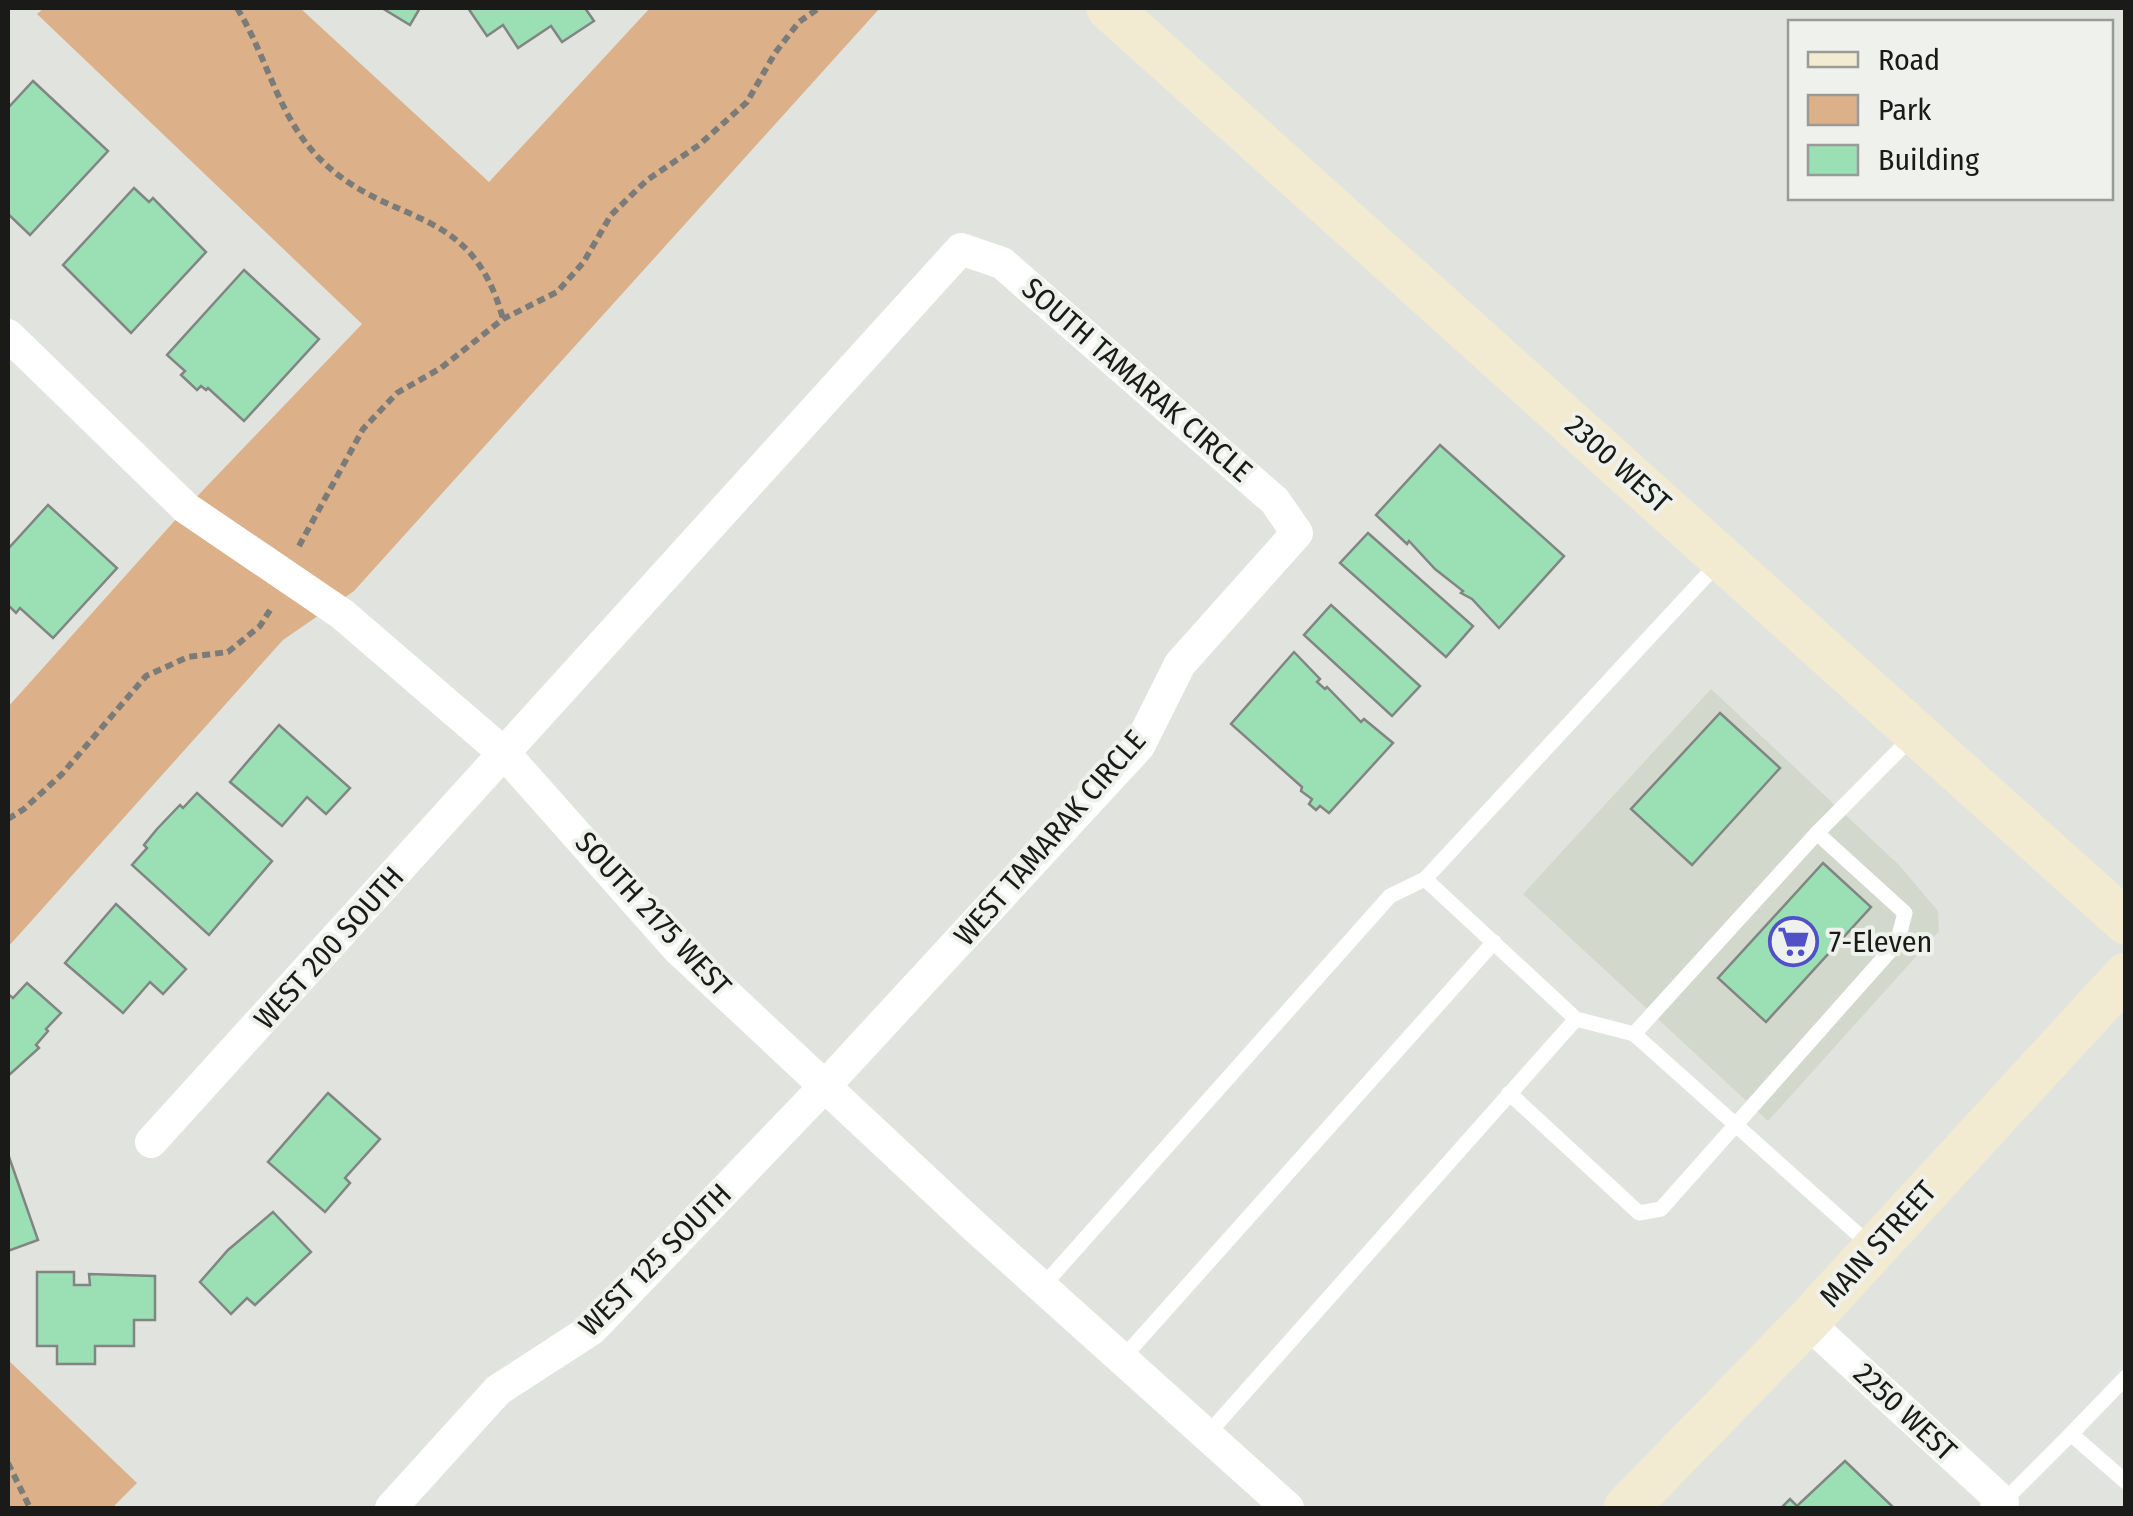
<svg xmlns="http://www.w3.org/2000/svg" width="2133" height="1516" font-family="'Fira Sans Condensed',sans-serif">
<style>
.built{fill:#d3d8cc}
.green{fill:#dcb189}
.building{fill:#9bdfb5;stroke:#818683;stroke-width:2.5}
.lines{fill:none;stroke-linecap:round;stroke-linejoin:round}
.path{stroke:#7b7c79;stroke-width:6;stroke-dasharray:8 5;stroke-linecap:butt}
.service{stroke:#fff;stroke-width:15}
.minor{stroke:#fff;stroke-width:32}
.secondary{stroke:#f2ebd1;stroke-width:45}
.labels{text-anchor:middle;stroke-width:8;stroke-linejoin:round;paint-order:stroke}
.street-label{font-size:30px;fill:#1a1a19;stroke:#eef1ec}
.poi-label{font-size:30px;fill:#1a1a19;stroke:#eef1ec;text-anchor:start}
</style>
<rect width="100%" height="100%" fill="#e1e3de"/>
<polygon class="built" points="1711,689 1899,865 1938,911 1939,931 1768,1121 1523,894"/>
<g class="green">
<polygon points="44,8 300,8 489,182 650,8 880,8 354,591 283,640 8,947 8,707 186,508 362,324 37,14"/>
<polygon points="8,1360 137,1483 112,1508 8,1508"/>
</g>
<g class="building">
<polygon points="382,8 420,8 410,25"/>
<polygon points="468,8 585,8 594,21 562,42 551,26 518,48 503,25 487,36"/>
<polygon points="33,81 108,151 30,235 8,214 8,108"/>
<polygon points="134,188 149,202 153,198 206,252 131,333 63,265"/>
<polygon points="244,270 319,339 244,421 208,388 206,390 201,386 197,390 181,375 185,371 167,355"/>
<polygon points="1440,445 1564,556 1499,628 1472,599 1461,593 1463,591 1435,569 1409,541 1407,544 1376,515"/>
<polygon points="48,505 117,568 53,638 20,608 16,613 8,605 8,549"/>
<polygon points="1368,533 1473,626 1446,657 1340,563"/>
<polygon points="1331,605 1420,686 1392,716 1304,635"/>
<polygon points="1294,652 1320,679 1317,682 1325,689 1327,687 1361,722 1364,719 1393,743 1329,813 1320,806 1316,810 1309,804 1312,799 1301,791 1302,787 1231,724"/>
<polygon points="1720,713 1780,768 1692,865 1631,809"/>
<polygon points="279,725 350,788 326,814 307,797 282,826 230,782"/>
<polygon points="197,793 272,861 209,935 132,865 147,848 144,845 157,829 180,805 183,808"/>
<polygon points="1823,863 1871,907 1766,1022 1718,978"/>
<polygon points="116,904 186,969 163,994 150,982 123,1013 65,963"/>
<polygon points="27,983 61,1013 46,1029 48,1031 36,1045 39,1048 8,1076 8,994 13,998"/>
<polygon points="328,1093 380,1139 345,1178 350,1183 325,1212 268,1162"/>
<polygon points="8,1154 38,1240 8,1251"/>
<polygon points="273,1212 311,1252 255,1305 247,1298 231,1314 200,1282 228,1250"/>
<polygon points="37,1272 74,1272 74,1285 90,1285 89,1274 155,1276 155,1320 134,1320 134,1346 95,1346 95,1364 57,1364 57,1346 37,1346"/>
<polygon points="1845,1461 1894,1508 1781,1508 1790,1499 1797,1506"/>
</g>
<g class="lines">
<g class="path">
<path d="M237 8C268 58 278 118 321 160 391 229 471 201 503 319"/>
<polyline points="299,546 363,429 397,393 441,368 503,319 557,292 583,263 611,215 647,180 699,145 747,102 775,53 799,22 819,8"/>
<polyline points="8,819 24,809 62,774 146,676 188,657 228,652 260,626 270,610"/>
<polyline points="8,1463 30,1508"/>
</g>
<g class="service">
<polyline points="1425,879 1576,1019 1634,1034"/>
<polyline points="1509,1093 1639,1213 1661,1209 1897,943 1905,913 1817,833"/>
<polyline points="1870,1245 1634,1034 1817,833 1914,735"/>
<polyline points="1041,1288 1390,896 1425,879 1720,561"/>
<polyline points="1121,1360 1494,942"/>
<polyline points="2071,1434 2126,1377"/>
<polyline points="1206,1436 1576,1019"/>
<polyline points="2003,1502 2071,1434 2126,1482"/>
</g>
<g class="minor">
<polyline points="8,335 186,508 342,614 506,755 677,948 973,1225 1288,1508"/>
<polyline points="151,1142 961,249 1002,263 1275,501 1297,533 1180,664 1139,746 826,1085 592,1329 498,1390 391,1508"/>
<polyline points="1807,1322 2003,1502 1996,1508"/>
</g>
<g class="secondary">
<polyline points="1109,8 2126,922"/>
<polyline points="1626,1508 1807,1322 2126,975"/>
</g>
</g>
<defs>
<symbol id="supermarket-ring" viewBox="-11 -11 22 22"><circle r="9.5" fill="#eef1ec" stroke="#5250c7" stroke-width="1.5"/><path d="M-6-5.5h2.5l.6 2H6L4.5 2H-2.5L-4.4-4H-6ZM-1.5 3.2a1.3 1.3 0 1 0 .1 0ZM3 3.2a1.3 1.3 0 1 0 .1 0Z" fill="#5250c7"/></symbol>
</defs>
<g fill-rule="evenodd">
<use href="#supermarket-ring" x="1766" y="914" width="55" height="55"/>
</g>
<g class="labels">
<g class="street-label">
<text transform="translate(1137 380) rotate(41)" y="10">SOUTH TAMARAK CIRCLE</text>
<text transform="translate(1618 464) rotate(42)" y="10">2300 WEST</text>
<text transform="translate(1050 838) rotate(-49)" y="10">WEST TAMARAK CIRCLE</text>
<text transform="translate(653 914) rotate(47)" y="10">SOUTH 2175 WEST</text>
<text transform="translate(329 948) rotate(-48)" y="10">WEST 200 SOUTH</text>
<text transform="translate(1878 1244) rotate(-48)" y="10">MAIN STREET</text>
<text transform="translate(655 1260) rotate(-45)" y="10">WEST 125 SOUTH</text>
<text transform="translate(1905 1412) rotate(43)" y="10">2250 WEST</text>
</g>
<g class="poi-label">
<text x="1829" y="952">7-Eleven</text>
</g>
</g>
<rect width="2133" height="1516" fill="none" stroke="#1a1a19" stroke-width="20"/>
<rect x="1788" y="20" width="325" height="180" fill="#eef1ec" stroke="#999b98" stroke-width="2.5"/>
<rect x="1808" y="52" width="50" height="15" fill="#f2ebd1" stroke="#999b98" stroke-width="2.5"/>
<text x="1878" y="70" font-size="30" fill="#1a1a19">Road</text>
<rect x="1808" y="95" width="50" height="30" fill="#dcb189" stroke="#999b98" stroke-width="2.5"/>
<text x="1878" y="120" font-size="30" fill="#1a1a19">Park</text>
<rect x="1808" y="145" width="50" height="30" fill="#9bdfb5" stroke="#999b98" stroke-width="2.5"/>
<text x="1878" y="170" font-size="30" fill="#1a1a19">Building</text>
</svg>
